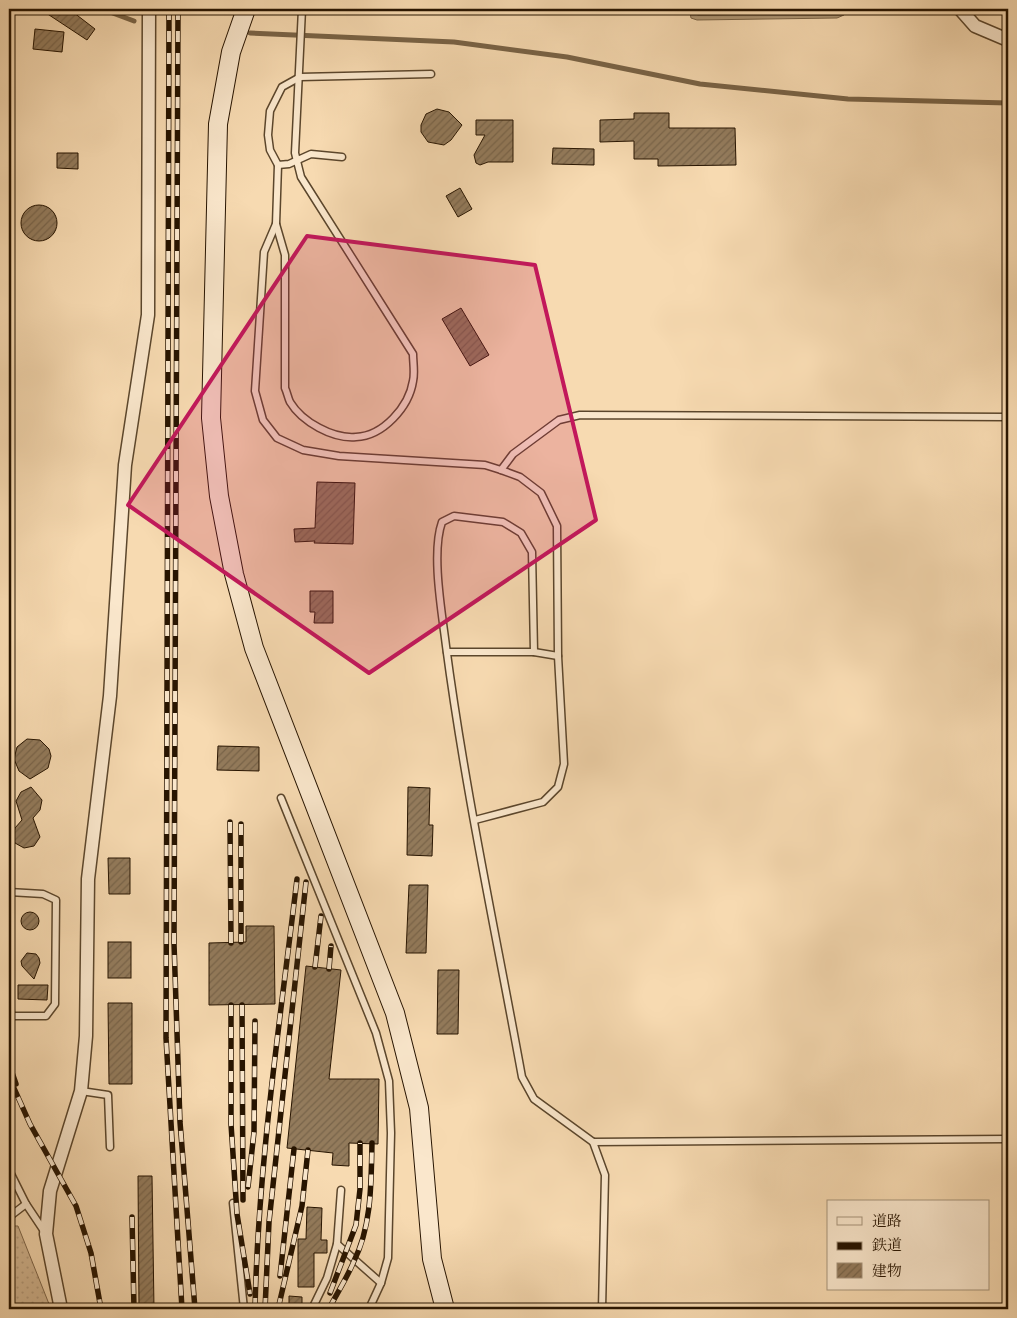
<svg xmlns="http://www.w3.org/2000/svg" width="1017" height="1318" font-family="'Old Standard TT','Noto Serif JP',serif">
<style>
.grass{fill:url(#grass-dots);stroke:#7e664a}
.water{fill:url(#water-rules);stroke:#796346}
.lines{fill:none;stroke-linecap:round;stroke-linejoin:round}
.shore{stroke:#6c563a;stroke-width:1}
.stream{stroke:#796346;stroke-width:5}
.building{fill:url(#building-hatch);stroke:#271400}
.lane-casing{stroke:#5b462c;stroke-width:9}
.street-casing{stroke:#5b462c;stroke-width:15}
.secondary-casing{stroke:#271400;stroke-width:20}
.lane{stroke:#fae7cc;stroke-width:6}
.street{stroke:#fae7cc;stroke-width:12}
.secondary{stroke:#fae7cc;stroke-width:18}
.rail-casing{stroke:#271400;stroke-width:5.5}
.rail{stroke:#fae7cc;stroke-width:4;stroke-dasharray:11;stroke-linecap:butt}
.marked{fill:#c2185b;fill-opacity:0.2;stroke:#c2185b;stroke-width:4;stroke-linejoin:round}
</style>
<defs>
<pattern id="grass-dots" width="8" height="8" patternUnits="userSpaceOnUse" patternTransform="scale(1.25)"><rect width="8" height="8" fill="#d4b893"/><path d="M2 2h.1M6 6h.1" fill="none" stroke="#b69d7d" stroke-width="1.8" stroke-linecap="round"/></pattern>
<pattern id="water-rules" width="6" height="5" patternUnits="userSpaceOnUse" patternTransform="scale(1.25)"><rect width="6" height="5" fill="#b09775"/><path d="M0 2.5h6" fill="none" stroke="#8f7a5e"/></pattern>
<pattern id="building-hatch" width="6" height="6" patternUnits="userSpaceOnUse" patternTransform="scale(1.25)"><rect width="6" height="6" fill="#937b5c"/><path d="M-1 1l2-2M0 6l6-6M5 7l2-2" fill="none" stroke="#78644a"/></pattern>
</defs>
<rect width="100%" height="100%" fill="#f7dab1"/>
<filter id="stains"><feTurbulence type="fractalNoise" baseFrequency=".004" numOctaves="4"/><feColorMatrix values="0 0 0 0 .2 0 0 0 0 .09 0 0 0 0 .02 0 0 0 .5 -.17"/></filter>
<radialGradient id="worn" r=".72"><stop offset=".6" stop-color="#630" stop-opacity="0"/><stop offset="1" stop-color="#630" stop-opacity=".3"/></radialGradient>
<polygon class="grass" points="9,1226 18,1226 51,1309 9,1309"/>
<polygon class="water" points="689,9 845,9 844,15 837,18 697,20 691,18"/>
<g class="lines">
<polyline class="shore" points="693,9 694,13 698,15 836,13 840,9"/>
<g class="stream">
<polyline points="102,9 134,21"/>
<polyline points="250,33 454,42 567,57 700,84 848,99 1008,103"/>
</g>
</g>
<g class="building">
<polygon points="40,9 69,9 95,29 87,40"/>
<polygon points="35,29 64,32 62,52 33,49"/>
<polygon points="437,109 449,112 462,125 451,140 444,145 428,142 421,132 421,125 426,114"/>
<polygon points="634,113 669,113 669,128 735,128 736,165 658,166 658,159 634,159 634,141 600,142 600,120 634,119"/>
<polygon points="476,120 513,120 513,162 488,162 480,165 476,163 474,155 485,135 476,135"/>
<polygon points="553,148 594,149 594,165 552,164"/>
<polygon points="57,153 78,153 78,169 57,168"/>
<polygon points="460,188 472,209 458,217 446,196"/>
<circle cx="39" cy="223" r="18"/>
<polygon points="461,308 489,355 470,366 442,319"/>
<polygon points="317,482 355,483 353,544 314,543 315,541 295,542 294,529 315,528"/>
<polygon points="310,591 333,591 333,623 314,623 315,612 310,612"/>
<polygon points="27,739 40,740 49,749 51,756 48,768 30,779 19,771 14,759 17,747"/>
<polygon points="218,746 259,747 259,771 217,770"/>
<polygon points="31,787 42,800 40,810 33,818 40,837 34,846 24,848 15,843 13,838 15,828 22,820 16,801 21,792"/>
<polygon points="408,787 430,788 429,825 433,825 432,856 407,855"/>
<polygon points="108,858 130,858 130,894 109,894"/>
<polygon points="409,885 428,885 426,953 406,953"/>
<circle cx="30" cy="921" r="9"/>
<polygon points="246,926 274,926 275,1004 209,1005 209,943 246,942"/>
<rect x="108" y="942" width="23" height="36"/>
<polygon points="27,953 36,954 39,958 40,963 34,979 22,966 21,961"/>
<polygon points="306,966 341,970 329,1079 379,1079 378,1144 349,1143 349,1166 332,1165 333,1153 287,1148"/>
<polygon points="438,970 459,970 458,1034 437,1034"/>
<polygon points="18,985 48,985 47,1000 18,999"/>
<polygon points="108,1003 132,1003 132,1084 109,1084"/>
<polygon points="138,1176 152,1176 154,1309 139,1309"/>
<polygon points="307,1207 322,1208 321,1240 327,1240 327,1253 314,1253 314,1287 298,1287 298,1239 306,1239"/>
<polygon points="289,1296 302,1297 302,1309 289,1309"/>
</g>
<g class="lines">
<defs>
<g id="lane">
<polyline points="431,74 300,77 282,87 270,111 268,135 270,150 278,165 276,224 264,252 255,391 263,420 277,438 303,450 339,456 485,465 501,470 520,477 541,493 557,526 558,656 564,764 558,787 543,802 475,820"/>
<polyline points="278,165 289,164 311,154 342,157"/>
<path d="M276 224 285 255V388C287 392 288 398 290 402 302 422 333 439 356 437 383 436 409 407 413 381 415 373 413 362 413 354L301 177 295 153 302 9"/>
<polyline points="501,470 513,454 559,420 580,415 1008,417"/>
<polyline points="447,652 534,652 558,656"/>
<path d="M534 652 532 552 521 533 503 522 454 516 442 522C431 553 442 613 446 646 465 790 496 934 522 1077L534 1099 593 1142 605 1175 602 1309"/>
<polyline points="281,798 376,1033 389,1081 391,1133 388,1258 381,1283 369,1309"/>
<polyline points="9,892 43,894 56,900 55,1004 46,1016 11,1016"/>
<polyline points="9,988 11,1016 9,1024"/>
<polyline points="81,1091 108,1095 110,1147"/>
<polyline points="593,1142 1008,1139"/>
<polyline points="9,1170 26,1204 44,1231"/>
<polyline points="233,1203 244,1309"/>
<polyline points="9,1217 26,1204"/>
<polyline points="337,1244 381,1283"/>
<polyline points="312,1309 327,1278 337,1244 341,1190"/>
</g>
<g id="street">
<polyline points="960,9 975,26 1008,40"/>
<polyline points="61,1309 46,1234 50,1191 81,1091 86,1036 88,879 110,696 125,465 148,315 149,9"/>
</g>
<polyline id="secondary" points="246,9 231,52 218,124 211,418 219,496 234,574 254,648 395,1013 419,1108 432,1259 445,1309"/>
</defs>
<use href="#lane" class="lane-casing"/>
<use href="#street" class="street-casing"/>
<use href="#secondary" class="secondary-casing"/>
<use href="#lane" class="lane"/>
<use href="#street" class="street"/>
<use href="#secondary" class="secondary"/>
<defs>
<g id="rail">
<polyline points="169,9 166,1038 182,1309"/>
<polyline points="178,9 174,943 180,1122 195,1309"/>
<polyline points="230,822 231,943"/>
<polyline points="241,824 241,942"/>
<polyline points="315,967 321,916"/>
<polyline points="329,969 331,946"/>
<polyline points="231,1005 231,1124 237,1214 250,1294"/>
<polyline points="242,1005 243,1200"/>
<polyline points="9,1064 16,1084"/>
<polyline points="9,1077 30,1124 76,1206 91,1253 101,1309"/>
<polyline points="248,1187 254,1132 255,1021"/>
<polyline points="132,1217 134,1309"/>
<polyline points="280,1276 294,1149"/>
<polyline points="330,1293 356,1225 360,1189 360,1143"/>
<path d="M255 1309C258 1165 280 1022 297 879"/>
<polyline points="265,1309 269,1222 306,882"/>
<polyline points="278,1309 302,1206 308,1150"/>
<path d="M329 1309C337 1293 347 1278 354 1261 372 1225 371 1183 372 1143"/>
</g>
</defs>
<use href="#rail" class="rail-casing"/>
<use href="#rail" class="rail"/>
</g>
<path class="marked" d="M307 236 535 265 596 520 369 673 128 505Z"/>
<rect width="1017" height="1318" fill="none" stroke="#f7dab1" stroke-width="30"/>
<rect x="10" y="10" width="997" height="1298" fill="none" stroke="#271400" stroke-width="2.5"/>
<rect x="15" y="15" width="987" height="1288" fill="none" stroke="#271400"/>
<rect x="827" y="1200" width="162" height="90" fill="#fae7cc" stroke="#a6937a"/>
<rect x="837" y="1217" width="25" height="8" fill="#fae7cc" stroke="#a6937a"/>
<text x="872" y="1226" font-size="15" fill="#271400">道路</text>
<rect x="837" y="1242" width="25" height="8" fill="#271400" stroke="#a6937a"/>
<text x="872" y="1250" font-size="15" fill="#271400">鉄道</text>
<rect x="837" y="1263" width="25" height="15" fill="url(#building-hatch)" stroke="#a6937a"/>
<text x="872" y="1276" font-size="15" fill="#271400">建物</text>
<rect width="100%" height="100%" filter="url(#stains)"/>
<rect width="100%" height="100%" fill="url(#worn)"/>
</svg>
